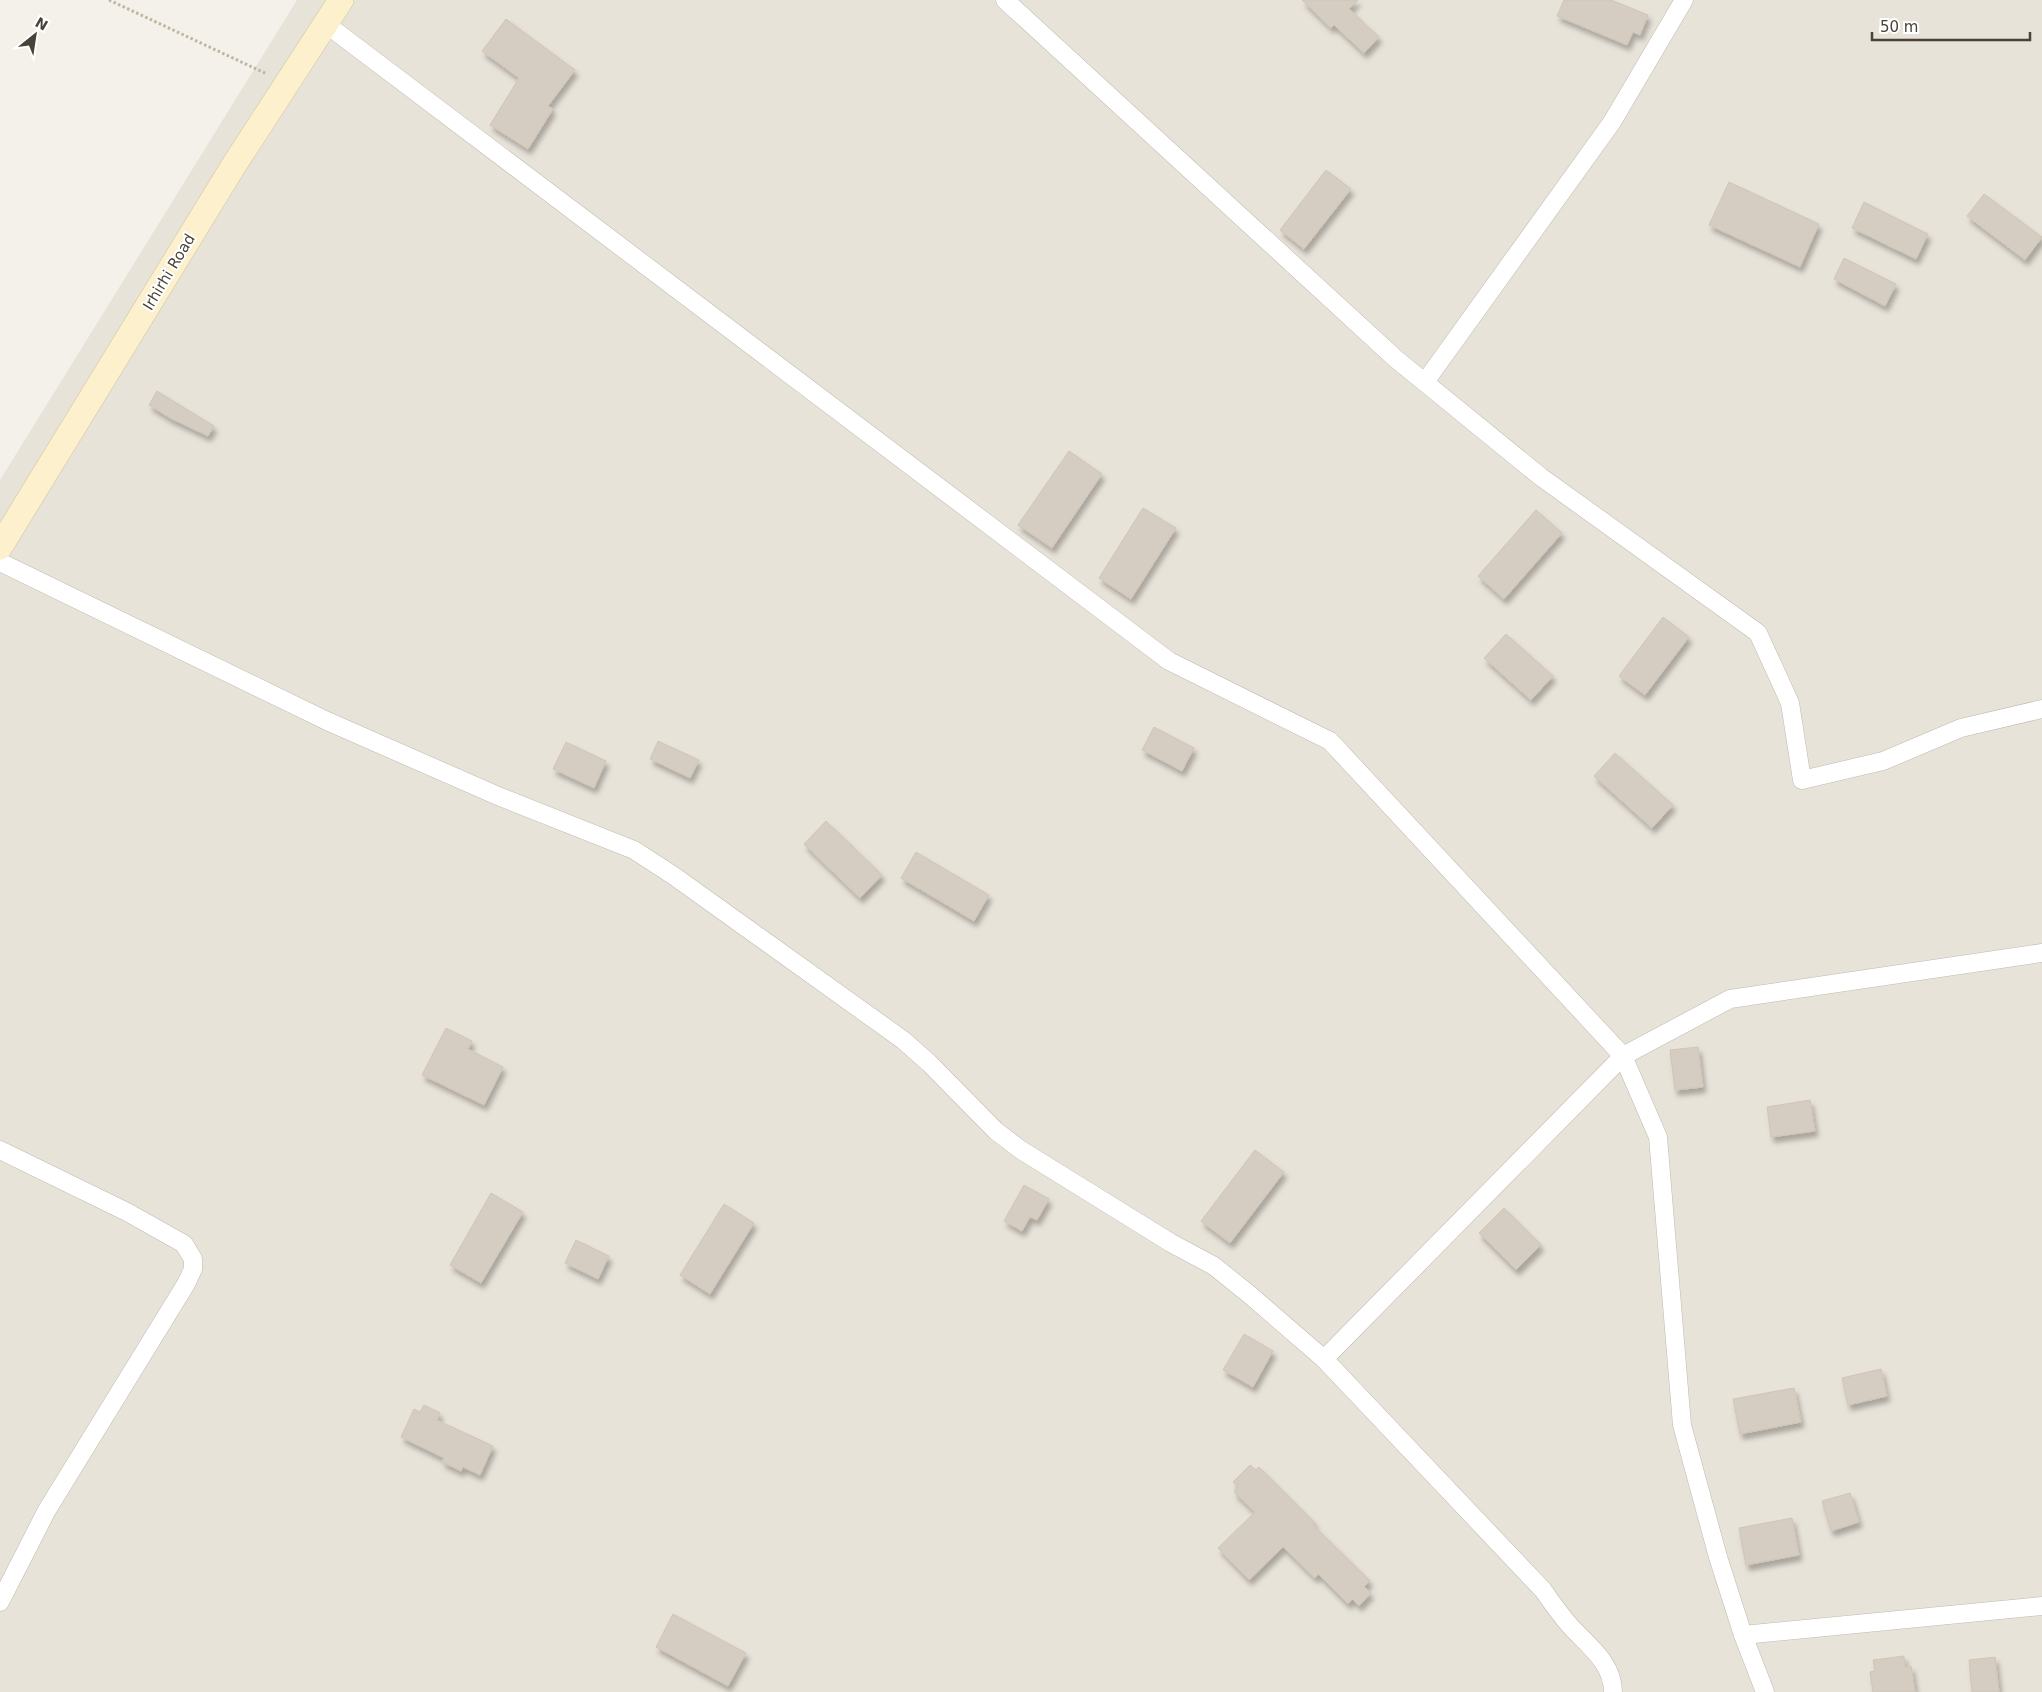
<svg xmlns="http://www.w3.org/2000/svg" width="2042" height="1692" font-family="'DejaVu Sans',sans-serif">
<style>
.residential{fill:#e8e3d9}
.building{fill:#d5cdc1;stroke:#d0c5b4;filter:url(#shadow)}
.lines{fill:none;stroke-linecap:round;stroke-linejoin:round}
.street-casing{stroke:#c0b9ae;stroke-width:19}
.secondary-casing{stroke:#d1c49d;stroke-width:26}
.path{stroke:#c1b5a0;stroke-width:3;stroke-dasharray:2.5 2.5;stroke-linecap:butt}
.street{stroke:#fff;stroke-width:18}
.secondary{stroke:#fcf0cd;stroke-width:25}
.labels{text-anchor:middle;stroke-width:4;stroke-linejoin:round;paint-order:stroke}
.street-label{font-size:15px;fill:#484239;stroke:#fff}
</style>
<defs>
<filter id="shadow"><feDropShadow dx="3" dy="5.5" stdDeviation="2.5" flood-color="#0004"/></filter>
</defs>
<rect width="100%" height="100%" fill="#f4f1eb"/>
<polygon class="residential" points="297,0 2042,0 2042,1692 0,1692 0,480"/>
<g class="building">
<polygon points="1302,0 1358,0 1349,9 1379,37 1364,53 1334,25 1331,28"/>
<polygon points="1564,0 1611,0 1648,15 1640,35 1633,32 1627,45 1557,16"/>
<polygon points="506,19 575,70 548,106 553,109 528,149 490,125 519,78 482,51"/>
<polygon points="1326,170 1351,189 1304,249 1280,230"/>
<polygon points="1729,182 1819,224 1800,267 1709,225"/>
<polygon points="1984,194 2042,237 2025,260 1967,216"/>
<polygon points="1864,202 1928,234 1916,259 1852,228"/>
<polygon points="1844,258 1896,284 1885,306 1834,279"/>
<polygon points="157,391 214,426 208,436 170,418 149,405"/>
<polygon points="1069,451 1102,474 1052,548 1018,525"/>
<polygon points="1143,508 1176,528 1131,599 1099,578"/>
<polygon points="1536,510 1562,533 1504,599 1478,576"/>
<polygon points="1663,617 1689,637 1645,695 1619,676"/>
<polygon points="1506,634 1553,676 1531,700 1484,658"/>
<polygon points="1154,727 1194,748 1182,771 1142,750"/>
<polygon points="658,741 699,760 690,778 650,759"/>
<polygon points="566,742 606,761 594,788 553,769"/>
<polygon points="1615,753 1673,805 1652,828 1594,776"/>
<polygon points="826,821 882,875 860,898 804,844"/>
<polygon points="916,852 989,895 974,921 901,878"/>
<polygon points="446,1028 472,1041 468,1049 503,1067 484,1105 422,1075"/>
<polygon points="1698,1047 1703,1087 1675,1090 1670,1050"/>
<polygon points="1810,1100 1815,1131 1771,1137 1767,1107"/>
<polygon points="1255,1150 1284,1172 1230,1243 1201,1221"/>
<polygon points="1024,1185 1049,1199 1037,1220 1030,1217 1022,1231 1004,1221"/>
<polygon points="491,1193 523,1212 481,1283 450,1265"/>
<polygon points="724,1204 754,1223 710,1294 680,1275"/>
<polygon points="1504,1208 1541,1245 1516,1270 1479,1233"/>
<polygon points="576,1240 609,1256 598,1279 565,1263"/>
<polygon points="1244,1334 1273,1351 1253,1387 1223,1370"/>
<polygon points="1881,1369 1887,1396 1848,1405 1842,1378"/>
<polygon points="1794,1388 1801,1422 1740,1434 1733,1399"/>
<polygon points="424,1405 440,1413 437,1420 493,1446 480,1475 463,1467 461,1471 442,1462 444,1458 401,1437 414,1409 420,1412"/>
<polygon points="1250,1465 1256,1470 1259,1467 1315,1523 1313,1525 1370,1581 1364,1587 1371,1593 1359,1606 1352,1599 1348,1604 1318,1574 1315,1578 1283,1547 1249,1580 1218,1548 1255,1512 1234,1492 1238,1487 1233,1482"/>
<polygon points="1850,1493 1859,1522 1831,1531 1822,1501"/>
<polygon points="1792,1518 1799,1555 1746,1565 1739,1528"/>
<polygon points="673,1614 746,1653 728,1686 656,1647"/>
<polygon points="1904,1656 1905,1667 1911,1666 1915,1692 1873,1692 1870,1672 1875,1671 1873,1660"/>
<polygon points="1995,1657 1999,1692 1972,1692 1969,1660"/>
</g>
<g class="lines">
<defs>
<g id="street">
<polyline points="1005,0 1396,359 1541,477 1758,633 1790,703 1802,780 1883,761 1961,728 2042,709"/>
<polyline points="326,24 1169,661 1330,741 1623,1056 1658,1137 1682,1425 1718,1557 1743,1635 1765,1692"/>
<polyline points="1425,382 1612,122 1684,0"/>
<path d="M0 562 327 721 498 796 634 850 674 876 903 1040 929 1063 996 1131 1021 1150 1171 1243 1214 1266 1250 1295 1324 1359 1543 1590C1552 1603 1561 1616 1572 1628 1590 1647 1613 1664 1613 1692"/>
<polyline points="0,1150 127,1212 184,1244 193,1259 193,1269 186,1284 47,1510 0,1602"/>
<polyline points="1324,1359 1623,1056 1730,999 2042,953"/>
<polyline points="1743,1635 2042,1606"/>
</g>
<polyline id="secondary" points="0,547 234,165 341,0"/>
</defs>
<use href="#street" class="street-casing"/>
<use href="#secondary" class="secondary-casing"/>
<polyline class="path" points="109,0 267,74"/>
<use href="#street" class="street"/>
<use href="#secondary" class="secondary"/>
</g>
<g class="labels">
<g class="street-label">
<text transform="translate(169 272) rotate(-59)" y="5">Irhirhi Road</text>
</g>
</g>
<g transform="translate(35 35) rotate(30)" stroke="#ffffff" stroke-width="4" paint-order="stroke">
<path d="M0-4L9 19L0 12L-9 19Z" fill="#484239"/>
<text y="-8" font-size="14" font-weight="bold" text-anchor="middle" fill="#484239">N</text>
</g>
<path d="M1872 32v8h158v-8" fill="none" stroke="#484239" stroke-width="2.5"/>
<text x="1880" y="32" font-size="15" fill="#484239" stroke="#ffffff" stroke-width="4" paint-order="stroke">50 m</text>
</svg>
